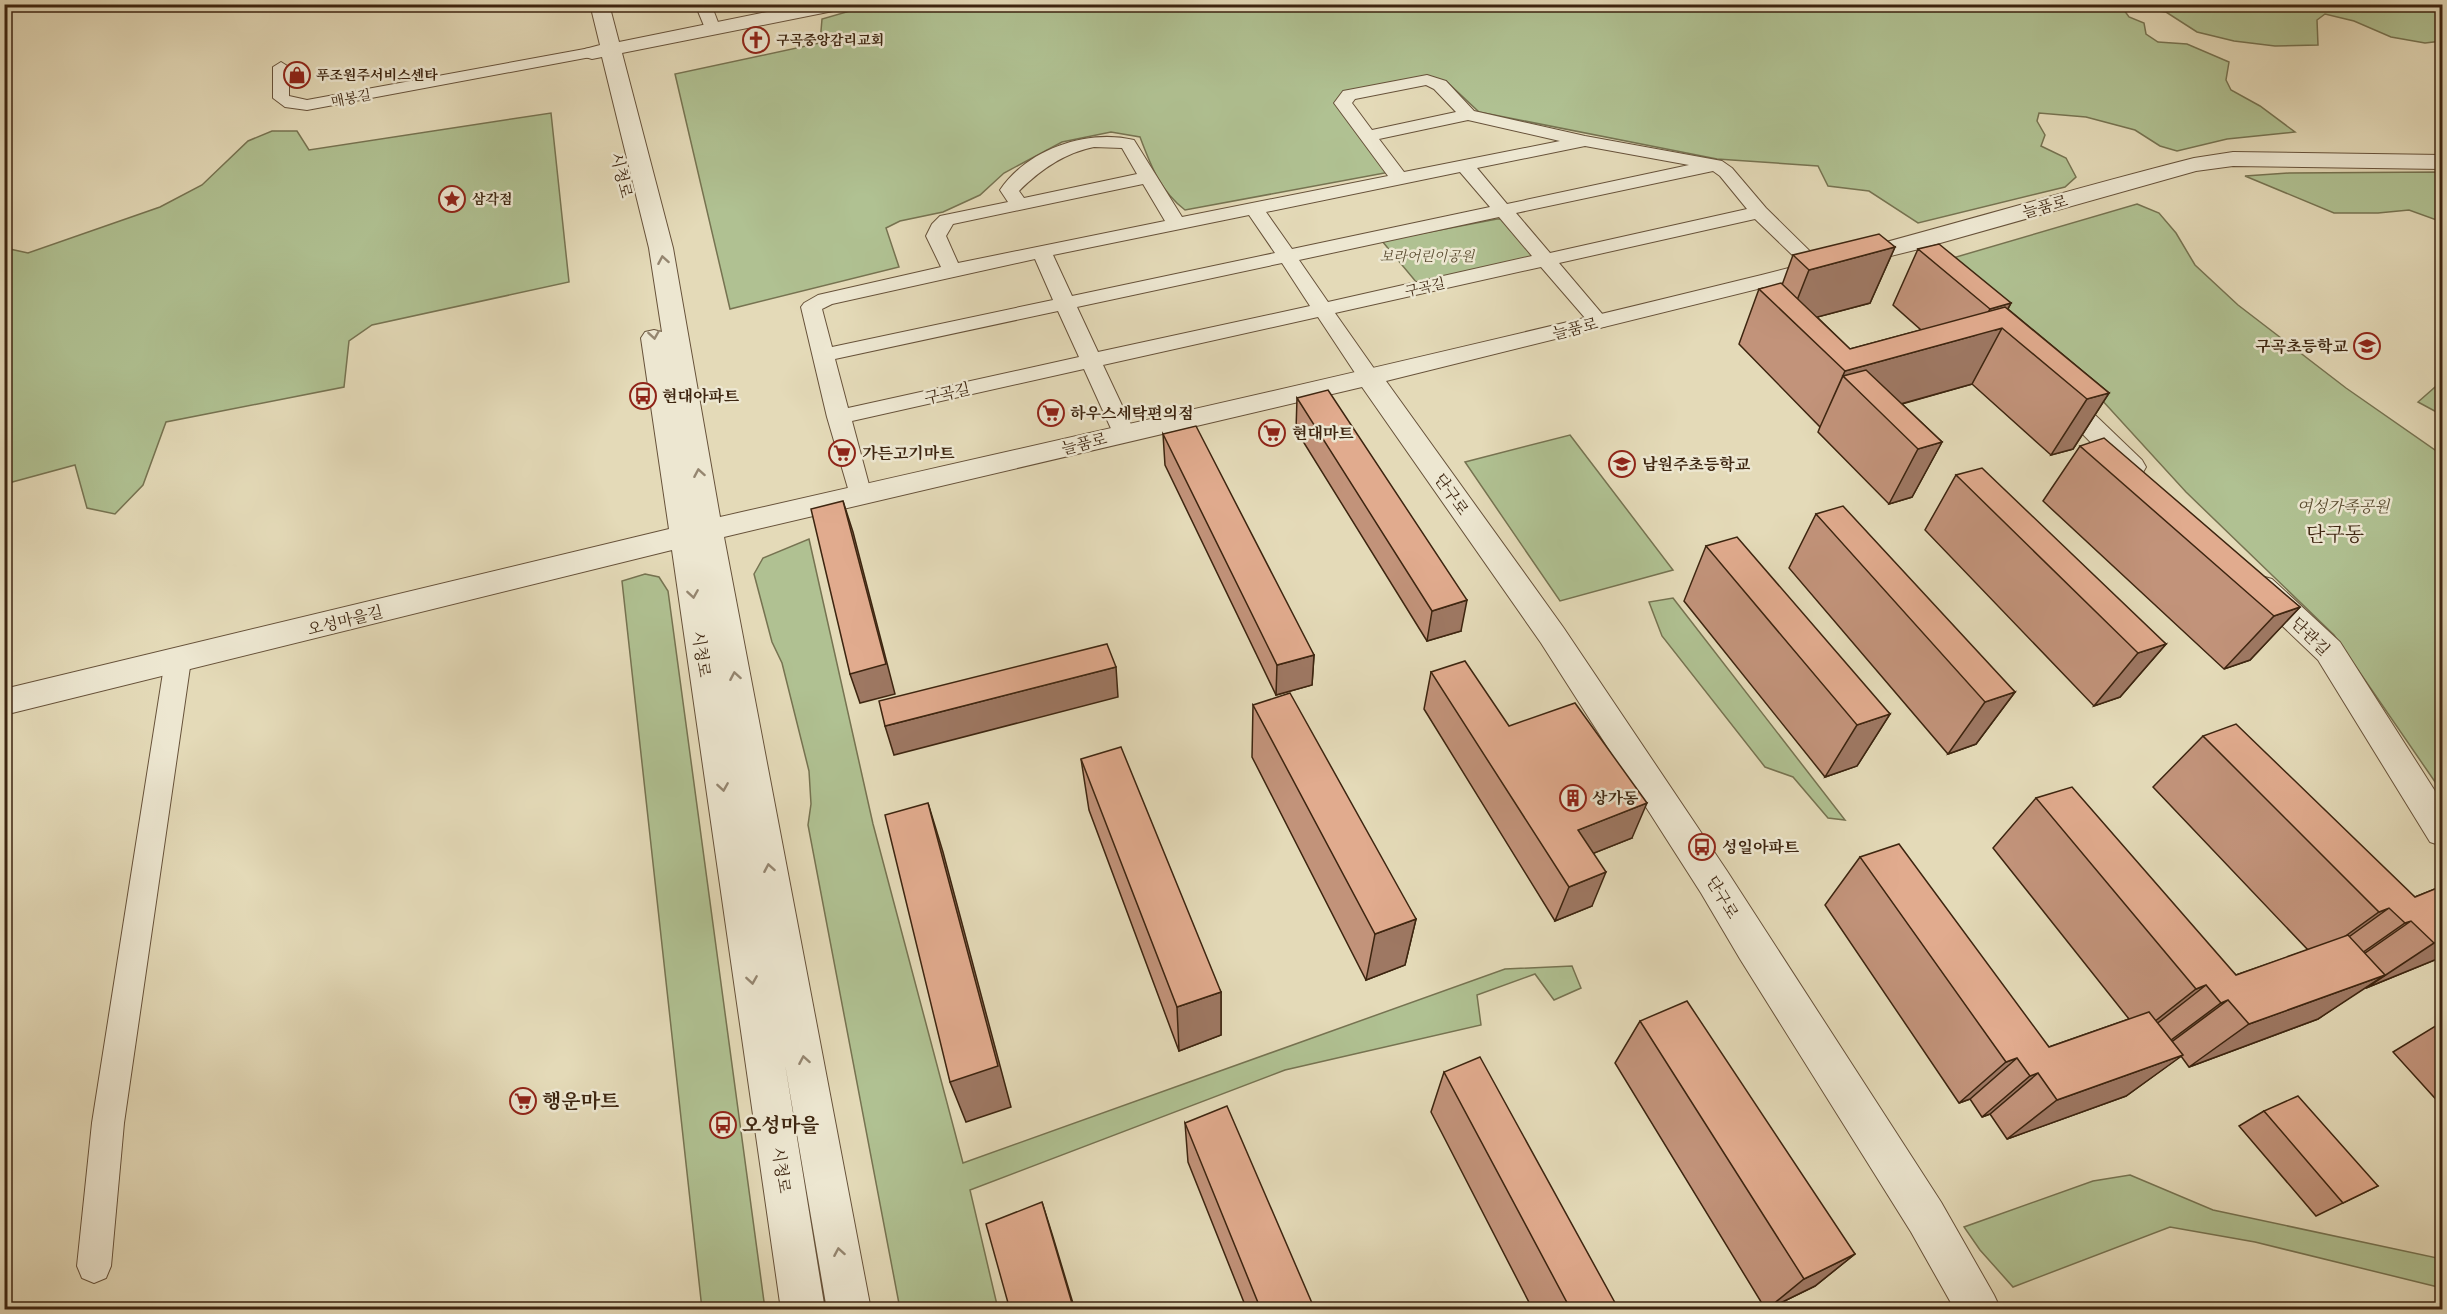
<svg xmlns="http://www.w3.org/2000/svg" width="2447" height="1314" font-family="Alegreya,'Noto Serif KR',serif">
<style>
.green{fill:#b0c192;stroke:#767351;stroke-width:1.5}
.lines{fill:none;stroke-linecap:round;stroke-linejoin:round}
.minor-casing{stroke:#67523a;stroke-width:2}
.tertiary-casing{stroke:#67523a;stroke-width:2}
.minor{fill:#ede7d1;fill-rule:evenodd}
.tertiary{fill:#ede7d1;fill-rule:evenodd}
.wall{fill:#c2937a;stroke:#3d2510;stroke-width:1.5}
.shaded-wall{fill:#9e7863;stroke:#3d2510;stroke-width:1.5}
.building{fill:#e1ab8e;stroke:#3d2510;stroke-width:1.5}
.oneway{stroke:#958670}
.labels{text-anchor:middle;stroke-width:5;stroke-linejoin:round;paint-order:stroke}
.far-poi-label{font-size:14px;font-weight:bold;fill:#3d2510;stroke:#ede7d1;text-anchor:start}
.far-street-label{font-size:14px;fill:#3d2510;stroke:#ede7d1}
.far-park-label{font-size:14px;font-style:italic;fill:#5a4c30;stroke:#ede7d1}
.street-label{font-size:16px;fill:#3d2510;stroke:#ede7d1}
.poi-label{font-size:16px;font-weight:bold;fill:#3d2510;stroke:#ede7d1;text-anchor:start}
.park-label{font-size:16px;font-style:italic;fill:#5a4c30;stroke:#ede7d1}
.quarter-label{font-size:20px;fill:#3d2510;stroke:#ede7d1}
.near-poi-label{font-size:20px;font-weight:bold;fill:#3d2510;stroke:#ede7d1;text-anchor:start}
</style>
<rect width="100%" height="100%" fill="#e4dab8"/>
<filter id="stains"><feTurbulence type="fractalNoise" baseFrequency=".00333" numOctaves="4"/><feColorMatrix values="0 0 0 0 .2 0 0 0 0 .09 0 0 0 0 .02 0 0 0 .5 -.17"/></filter>
<radialGradient id="worn" r=".72"><stop offset=".6" stop-color="#630" stop-opacity="0"/><stop offset="1" stop-color="#630" stop-opacity=".3"/></radialGradient>
<g class="green">
<path d="M874 4 2442 5V41L2425 43 2391 37 2354 21 2325 14 2317 20 2318 45 2275 46 2234 41 2197 32 2166 12 2121 6 2129 17 2144 23 2146 34 2158 42 2187 44 2229 62 2226 80 2231 90 2260 106 2295 132 2227 139 2177 151 2160 146 2135 130 2086 117 2039 113 2037 121 2045 135 2041 146 2066 158 2076 177 2065 187 1918 223 1869 191 1828 186 1818 166 1717 159 1479 112 1446 81 1392 84 1338 105 1390 172 1185 210C1160 191 1151 166 1140 137L1111 132 1062 142 1004 173 980 195 943 212 900 221 886 228 899 267 730 309 675 74 820 43 822 19Z"/>
<polygon points="551,113 569,282 372,325 349,341 344,387 166,422 143,485 115,514 87,508 75,465 5,484 5,248 28,253 160,207 202,185 248,141 272,131 297,131 309,150"/>
<polygon points="2442,172 2442,222 2409,210 2378,213 2334,213 2245,176 2289,173"/>
<polygon points="2137,204 2159,213 2176,233 2195,265 2238,305 2346,388 2442,455 2442,792 2334,635 2186,492 2090,387 1946,260"/>
<polygon points="1497,219 1502,219 1536,256 1417,283 1382,241"/>
<polygon points="2442,381 2442,415 2418,402"/>
<polygon points="1570,435 1673,570 1560,601 1465,462"/>
<polygon points="809,539 873,824 963,1163 1505,969 1572,966 1581,988 1554,1000 1535,974 1477,995 1481,1025 1285,1070 970,1190 998,1309 900,1309 808,825 811,804 809,771 782,663 772,642 754,574 763,558"/>
<polygon points="645,574 659,577 668,591 765,1309 702,1309 622,581"/>
<polygon points="1673,598 1845,820 1828,818 1793,777 1765,767 1662,636 1649,602"/>
<polygon points="2130,1175 2213,1210 2442,1259 2442,1288 2255,1242 2170,1227 2013,1287 1980,1250 1964,1227 2093,1181"/>
</g>
<g class="lines">
<defs>
<g id="minor">
<polygon points="695,4 711,4 721,30 719,33 707,33"/>
<polygon points="590,48 596,50 598,53 596,56 307,110 285,107 273,98 273,67 281,62 289,67 289,96 307,100"/>
<path d="M1427 75 1446 81 1474 111 1585 136 1722 161 1732 168 1766 208 1827 268 1824 272H1810L1755 219 1559 263 1609 322 1606 326 1599 328 1592 326 1541 267 1335 313 1380 377 1377 382 1369 384 1361 382 1318 317 1103 365 1135 433 1132 438 1124 440 1116 438 1113 433 1084 369 852 421 872 496 868 502 860 504 852 502 827 417 801 307 804 303 818 295 941 267 926 236 932 224 940 216 1008 202 1000 190C1028 149 1087 129 1134 140L1182 217 1388 176 1334 103 1343 91ZM1426 85 1434 89 1456 112 1372 130 1352 103 1355 99ZM1468 120 1560 141 1404 172 1379 139ZM1585 146 1689 165 1507 204 1477 168ZM1094 147 1122 148 1137 174 1024 198 1019 191C1040 170 1064 153 1094 147ZM1713 171 1720 176 1747 209 1550 253 1516 213ZM1460 172 1490 207 1292 249 1266 212ZM1143 184 1165 221 958 263 946 236 953 224ZM1249 215 1275 253 1072 296 1053 255ZM1499 217 1532 256 1328 302 1299 260ZM1035 259 1053 300 832 347 822 309 832 304ZM1282 263 1310 306 1098 352 1077 307ZM1058 311 1079 357 848 408 835 359Z"/>
<polygon points="178,650 187,653 191,660 124,1123 111,1266 106,1278 94,1283 82,1278 77,1266 92,1123 165,660 169,653"/>
</g>
<g id="tertiary">
<path d="M590 4H609L619 42 806 4H847L845 8 838 10 622 53 673 248 720 517C1062 439 1404 363 1745 279 1896 242 2044 196 2194 158L2233 152 2442 155V169L2233 166 2196 171 1919 249 1386 381 1563 627 1727 871 1941 1202 1994 1295 2001 1310H1955L1911 1232 1740 959 1701 893 1541 643 1362 387 724 537 871 1310H827L785 1064 825 1310H781L672 550 4 715V689L669 529 641 338 645 332 654 330 662 332 649 248 602 57 592 59 585 57 582 53 585 49 600 45Z"/>
<polygon points="2059,386 2068,389 2142,460 2146,467 2142,474 2132,477 2122,474 2050,401 2046,395 2050,389"/>
<polygon points="2261,576 2272,579 2340,642 2442,802 2442,846 2430,842 2318,660 2250,595 2246,587 2250,579"/>
</g>
</defs>
<use href="#minor" class="minor-casing"/>
<use href="#tertiary" class="tertiary-casing"/>
<use href="#minor" class="minor"/>
<use href="#tertiary" class="tertiary"/>
</g>
<g class="wall">
<polygon points="1895,247 1870,303 1817,317 1850,349 1921,330 1893,305 1918,249 2011,303 2008,309 2109,393 2073,449 2051,455 1972,384 1902,404 1942,442 1912,497 1889,504 1818,432 1820,427 1739,344 1759,289 1782,285 1793,255"/>
<polygon points="1297,398 1461,631 1427,641 1296,430"/>
<polygon points="1163,434 1314,655 1312,685 1276,695 1165,465"/>
<polygon points="2080,446 2300,607 2250,660 2224,669 2043,501"/>
<polygon points="1956,475 2166,644 2120,697 2094,706 1925,530"/>
<polygon points="1816,514 2015,692 1976,744 1948,754 1789,568"/>
<polygon points="1706,546 1890,714 1857,766 1825,777 1684,601"/>
<polygon points="1431,672 1509,726 1632,838 1594,853 1592,906 1555,921 1424,709"/>
<polygon points="1253,705 1416,919 1405,965 1366,980 1252,757"/>
<polygon points="2203,736 2415,897 2442,886 2442,957 2366,988 2365,987 2318,1019 2189,1067 2181,1056 2126,1096 2007,1139 1990,1114 1982,1117 1970,1099 1959,1103 1825,905 1860,857 2049,1047 2129,1019 1993,848 2036,798 2236,975 2308,950 2153,787"/>
<polygon points="1081,759 1221,992 1221,1035 1179,1051 1089,810"/>
<polygon points="1640,1021 1855,1254 1815,1286 1766,1310 1615,1063"/>
<polygon points="2442,1022 2442,1106 2393,1052"/>
<polygon points="1444,1072 1619,1310 1533,1310 1431,1112"/>
<polygon points="2264,1111 2378,1186 2316,1216 2239,1126"/>
<polygon points="1185,1123 1315,1310 1247,1310 1188,1162"/>
</g>
<g class="shaded-wall">
<polygon points="1895,247 1870,303 1795,323 1790,318 1809,270"/>
<polygon points="2011,303 1996,330 2002,328 1972,384 1879,410 1843,376 1820,427 1845,371 1976,335 1990,309"/>
<polygon points="2109,393 2073,449 2051,455 2087,399"/>
<polygon points="1942,442 1912,497 1889,504 1918,449"/>
<polygon points="843,501 853,532 895,694 860,703 850,674"/>
<polygon points="1467,600 1461,631 1427,641 1432,611"/>
<polygon points="2300,607 2250,660 2224,669 2274,616"/>
<polygon points="2166,644 2120,697 2094,706 2138,653"/>
<polygon points="1314,655 1312,685 1276,695 1277,665"/>
<polygon points="1116,667 1118,697 894,755 885,726"/>
<polygon points="2015,692 1976,744 1948,754 1985,702"/>
<polygon points="1890,714 1857,766 1825,777 1857,725"/>
<polygon points="928,803 943,852 1011,1107 966,1122 950,1082"/>
<polygon points="1647,803 1632,838 1564,865 1578,830"/>
<polygon points="1606,872 1592,906 1555,921 1569,887"/>
<polygon points="2389,908 2325,954 2315,958 2379,912"/>
<polygon points="1416,919 1405,965 1366,980 1375,934"/>
<polygon points="2411,921 2345,967 2339,969 2405,923"/>
<polygon points="2442,940 2442,957 2366,988 2434,943"/>
<polygon points="2385,975 2318,1019 2189,1067 2249,1024"/>
<polygon points="2206,985 2150,1029 2140,1033 2196,989"/>
<polygon points="1221,992 1221,1035 1179,1051 1177,1007"/>
<polygon points="2228,1000 2170,1043 2163,1046 2221,1003"/>
<polygon points="2183,1055 2126,1096 2007,1139 2057,1100"/>
<polygon points="2017,1058 1970,1099 1959,1103 2006,1062"/>
<polygon points="2038,1073 1990,1114 1982,1117 2030,1076"/>
<polygon points="1042,1202 1053,1237 1075,1310 1074,1310"/>
<polygon points="1855,1254 1815,1286 1766,1310 1804,1279"/>
</g>
<g class="building">
<polygon points="1879,234 1895,247 1809,270 1793,255"/>
<polygon points="1939,244 2011,303 1990,309 1918,249"/>
<polygon points="1781,283 1850,349 2005,307 2109,393 2087,399 2002,328 1845,371 1759,289"/>
<polygon points="1866,370 1942,442 1918,449 1843,376"/>
<polygon points="1328,390 1467,600 1432,611 1297,398"/>
<polygon points="1196,426 1314,655 1277,665 1163,434"/>
<polygon points="2104,438 2300,607 2274,616 2080,446"/>
<polygon points="1982,468 2166,644 2138,653 1956,475"/>
<polygon points="843,501 886,664 850,674 811,509"/>
<polygon points="1843,506 2015,692 1985,702 1816,514"/>
<polygon points="1737,537 1890,714 1857,725 1706,546"/>
<polygon points="1107,644 1116,667 885,726 879,701"/>
<polygon points="1465,661 1509,726 1575,703 1647,803 1578,830 1606,872 1569,887 1431,672"/>
<polygon points="1290,693 1416,919 1375,934 1253,705"/>
<polygon points="2236,724 2415,897 2442,886 2442,940 2434,943 2411,921 2405,923 2389,908 2379,912 2203,736"/>
<polygon points="1121,747 1221,992 1177,1007 1081,759"/>
<polygon points="2072,787 2236,975 2348,935 2385,975 2249,1024 2228,1000 2221,1003 2206,985 2196,989 2036,798"/>
<polygon points="928,803 998,1066 950,1082 885,815"/>
<polygon points="1899,844 2049,1047 2149,1012 2183,1055 2057,1100 2038,1073 2030,1076 2017,1058 2006,1062 1860,857"/>
<polygon points="1687,1001 1855,1254 1804,1279 1640,1021"/>
<polygon points="1480,1057 1619,1310 1571,1310 1444,1072"/>
<polygon points="2298,1096 2378,1186 2343,1203 2264,1111"/>
<polygon points="1227,1106 1315,1310 1261,1310 1185,1123"/>
<polygon points="1042,1202 1074,1310 1010,1310 986,1224"/>
<polygon points="2210,1304 2214,1310 2195,1310"/>
</g>
<defs><path id="oneway-chevron" d="M-2-3.5L2.5 0L-2 3.5" fill="none" stroke-width="1.6" stroke-linecap="round" stroke-linejoin="round" transform="scale(1.5)"/></defs>
<g class="oneway">
<use href="#oneway-chevron" transform="translate(663 260) rotate(-100)"/>
<use href="#oneway-chevron" transform="translate(654 335) rotate(81)"/>
<use href="#oneway-chevron" transform="translate(699 473) rotate(-100)"/>
<use href="#oneway-chevron" transform="translate(693 594) rotate(81)"/>
<use href="#oneway-chevron" transform="translate(735 676) rotate(-100)"/>
<use href="#oneway-chevron" transform="translate(723 787) rotate(81)"/>
<use href="#oneway-chevron" transform="translate(769 868) rotate(-100)"/>
<use href="#oneway-chevron" transform="translate(752 980) rotate(81)"/>
<use href="#oneway-chevron" transform="translate(804 1060) rotate(-100)"/>
<use href="#oneway-chevron" transform="translate(839 1252) rotate(-100)"/>
</g>
<defs>
<symbol id="church-ring" viewBox="-11 -11 22 22"><circle r="9.5" fill="#ede7d1" stroke="#8f2418" stroke-width="1.5"/><path d="M-1.2-6h2.4v3.5h3.3v2.4h-3.3V6h-2.4V-.1h-3.3v-2.4h3.3Z" fill="#8f2418"/></symbol>
<symbol id="shop-ring" viewBox="-11 -11 22 22"><circle r="9.5" fill="#ede7d1" stroke="#8f2418" stroke-width="1.5"/><path d="M-5-2.5h2.3a2.7 3.5 0 0 1 5.4 0H5L5.5 6h-11ZM-1.5-2.5h3a1.5 2.3 0 0 0-3 0Z" fill="#8f2418"/></symbol>
<symbol id="sight-ring" viewBox="-11 -11 22 22"><circle r="9.5" fill="#ede7d1" stroke="#8f2418" stroke-width="1.5"/><path d="M0-6L1.8-2.2L6-1.7L2.9 1.2L3.7 5.4L0 3.3L-3.7 5.4L-2.9 1.2L-6-1.7L-1.8-2.2Z" fill="#8f2418"/></symbol>
<symbol id="school-ring" viewBox="-11 -11 22 22"><circle r="9.5" fill="#ede7d1" stroke="#8f2418" stroke-width="1.5"/><path d="M0-5L7-2L0 1L-7-2ZM-4 1L0 2.5L4 1V4Q0 6-4 4Z" fill="#8f2418"/></symbol>
<symbol id="bus-ring" viewBox="-11 -11 22 22"><circle r="9.5" fill="#ede7d1" stroke="#8f2418" stroke-width="1.5"/><path d="M-5-6H5V4H4V6H2V4H-2V6H-4V4H-5ZM-3.5-4V0h7V-4ZM-3.5 1.2v1.5H-2V1.2ZM2 1.2v1.5H3.5V1.2Z" fill="#8f2418"/></symbol>
<symbol id="supermarket-ring" viewBox="-11 -11 22 22"><circle r="9.5" fill="#ede7d1" stroke="#8f2418" stroke-width="1.5"/><path d="M-6-5.5h2.5l.6 2H6L4.5 2H-2.5L-4.4-4H-6ZM-1.5 3.2a1.3 1.3 0 1 0 .1 0ZM3 3.2a1.3 1.3 0 1 0 .1 0Z" fill="#8f2418"/></symbol>
<symbol id="building-ring" viewBox="-11 -11 22 22"><circle r="9.5" fill="#ede7d1" stroke="#8f2418" stroke-width="1.5"/><path d="M-4-6H4V6H1V3H-1V6H-4ZM-2.5-4.3h1.7v1.8h-1.7ZM.8-4.3h1.7v1.8H.8ZM-2.5-1h1.7V.8h-1.7ZM.8-1h1.7V.8H.8Z" fill="#8f2418"/></symbol>
</defs>
<g fill-rule="evenodd">
<use href="#church-ring" x="741" y="25" width="30" height="30"/>
<use href="#shop-ring" x="282" y="60" width="30" height="30"/>
<use href="#sight-ring" x="437" y="184" width="30" height="30"/>
<use href="#school-ring" x="2352" y="331" width="30" height="30"/>
<use href="#bus-ring" x="628" y="381" width="30" height="30"/>
<use href="#supermarket-ring" x="1036" y="398" width="30" height="30"/>
<use href="#supermarket-ring" x="1257" y="418" width="30" height="30"/>
<use href="#supermarket-ring" x="827" y="438" width="30" height="30"/>
<use href="#school-ring" x="1607" y="449" width="30" height="30"/>
<use href="#building-ring" x="1558" y="783" width="30" height="30"/>
<use href="#bus-ring" x="1687" y="832" width="30" height="30"/>
<use href="#supermarket-ring" x="508" y="1086" width="30" height="30"/>
<use href="#bus-ring" x="708" y="1110" width="30" height="30"/>
</g>
<g class="labels">
<g class="far-poi-label">
<text x="776" y="45">구곡중앙감리교회</text>
<text x="316" y="80">푸조원주서비스센타</text>
<text x="472" y="204">삼각점</text>
</g>
<g class="far-street-label">
<text transform="translate(351 98) rotate(-11)" y="5">매봉길</text>
<text transform="translate(1425 287) rotate(-13)" y="5">구곡길</text>
</g>
<g class="far-park-label">
<text x="1427" y="261">보라어린이공원</text>
</g>
<g class="street-label">
<text transform="translate(622 175) rotate(76)" y="6">시청로</text>
<text transform="translate(2045 206) rotate(-16)" y="6">늘품로</text>
<text transform="translate(1575 328) rotate(-14)" y="6">늘품로</text>
<text transform="translate(947 393) rotate(-13)" y="6">구곡길</text>
<text transform="translate(1084 443) rotate(-14)" y="6">늘품로</text>
<text transform="translate(1452 494) rotate(55)" y="6">단구로</text>
<text transform="translate(345 620) rotate(-14)" y="6">오성마을길</text>
<text transform="translate(2311 636) rotate(45)" y="6">단관길</text>
<text transform="translate(702 654) rotate(81)" y="6">시청로</text>
<text transform="translate(1723 897) rotate(59)" y="6">단구로</text>
<text transform="translate(782 1170) rotate(81)" y="6">시청로</text>
</g>
<g class="poi-label">
<text x="2348" y="352" text-anchor="end">구곡초등학교</text>
<text x="662" y="402">현대아파트</text>
<text x="1070" y="419">하우스세탁편의점</text>
<text x="1292" y="439">현대마트</text>
<text x="862" y="459">가든고기마트</text>
<text x="1642" y="470">남원주초등학교</text>
<text x="1592" y="804">상가동</text>
<text x="1722" y="853">성일아파트</text>
</g>
<g class="park-label">
<text x="2343" y="512">여성가족공원</text>
</g>
<g class="quarter-label">
<text x="2335" y="541">단구동</text>
</g>
<g class="near-poi-label">
<text x="542" y="1108">행운마트</text>
<text x="742" y="1132">오성마을</text>
</g>
</g>
<rect width="2447" height="1314" fill="none" stroke="#e4dab8" stroke-width="24"/>
<rect x="6" y="6" width="2435" height="1302" fill="none" stroke="#3d2510" stroke-width="3"/>
<rect x="12" y="12" width="2423" height="1290" fill="none" stroke="#3d2510" stroke-width="1.5"/>
<rect width="100%" height="100%" filter="url(#stains)"/>
<rect width="100%" height="100%" fill="url(#worn)"/>
</svg>
